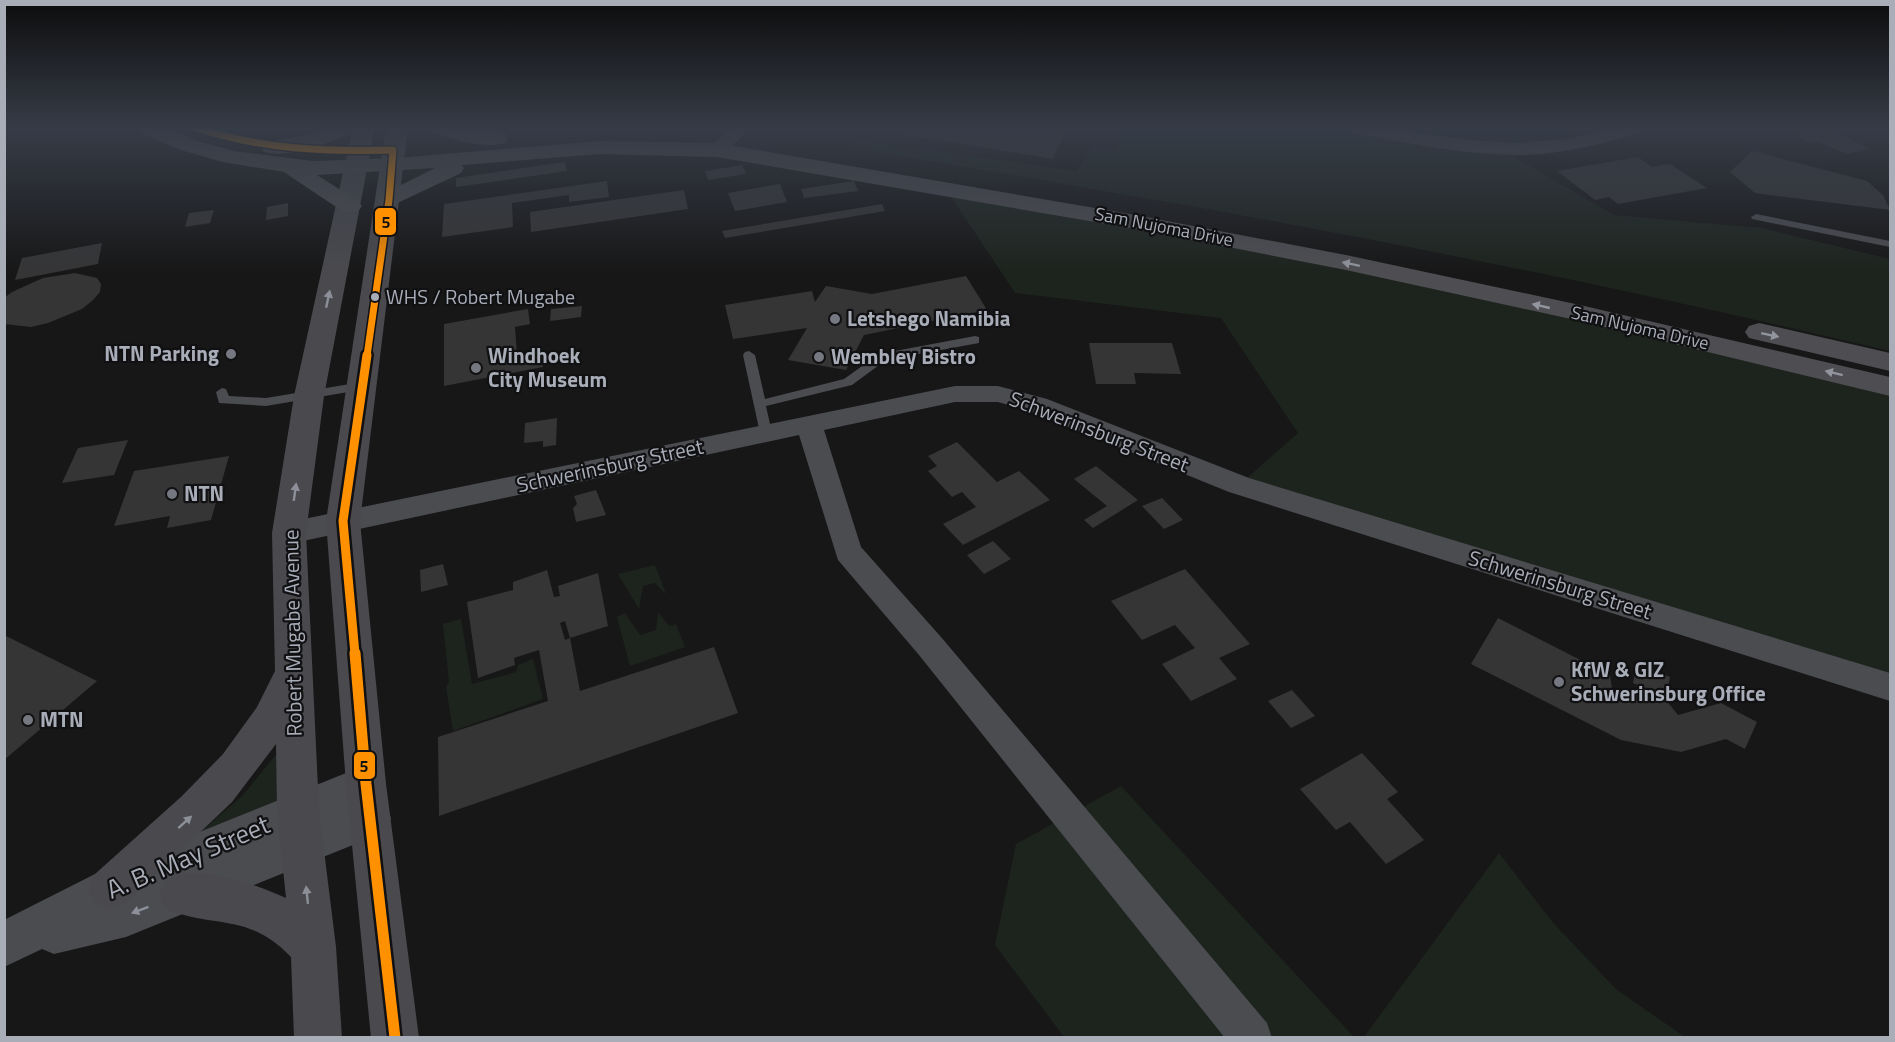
<svg xmlns="http://www.w3.org/2000/svg" width="1895" height="1042" font-family="'Titillium Web',sans-serif">
<style>
.green{fill:#1d241e}
.building{fill:#353536;fill-rule:evenodd}
.lines{fill:none;stroke-linecap:round;stroke-linejoin:round}
.service{fill:#4b4c50;fill-rule:evenodd}
.minor{fill:#4b4c50;fill-rule:evenodd}
.tertiary{fill:#4b4c50;fill-rule:evenodd}
.secondary{fill:#4a4a4e;fill-rule:evenodd}
.trunk{fill:#4e4e52;fill-rule:evenodd}
.bus-1-far2-casing{stroke:#111113;stroke-width:10}
.bus-1-far1-casing{stroke:#111113;stroke-width:14}
.bus-1-casing{stroke:#111113;stroke-width:16}
.bus-1-far2{stroke:#ff9000;stroke-width:7}
.bus-1-far1{stroke:#ff9000;stroke-width:9}
.bus-1{stroke:#ff9000;stroke-width:11}
.oneway{fill:#92959e}
.oneway2{fill:#8c8f98}
.oneway3{fill:#8c9099}
.bus-dot{fill:#a8adb8;stroke:#111113;stroke-width:2}
.poi-dot{fill:#757880;stroke:#111113;stroke-width:2}
.labels{text-anchor:middle;stroke-width:4.5;stroke-linejoin:round;paint-order:stroke}
.far-street-label{font-size:18px;fill:#a8adb8;stroke:#111113}
.bus-label{font-size:20px;fill:#a8adb8;stroke:#111113;text-anchor:start}
.poi-label{font-size:21px;font-weight:bold;fill:#a8adb8;stroke:#111113;text-anchor:start}
.street-label{font-size:21px;fill:#a8adb8;stroke:#111113}
.near-street-label{font-size:26px;fill:#a8adb8;stroke:#111113}
.line-badge{stroke:#111113;stroke-width:2}
.pale-badge-label{font-size:16px;text-anchor:middle;font-weight:bold;fill:#111}
</style>
<rect width="100%" height="100%" fill="#171717"/>
<g class="green">
<path d="M1126 127H1350L1498 148 1614 215 1762 228 1890 259V351C1546 269 1198 204 848 148L853 139 1077 171 1092 146 1113 150Z"/>
<polygon points="1399,127 1605,127 1518,142 1461,137"/>
<path d="M950 195C1265 251 1580 311 1890 387V687L1239 485 1298 433 1221 318 1015 293Z"/>
<polygon points="655,565 666,594 655,583 643,586 639,609 618,574"/>
<polygon points="658,612 669,626 676,624 685,647 630,666 617,617 625,613 640,635 656,630"/>
<polygon points="461,619 472,684 516,672 518,665 533,659 543,699 453,731 446,687 449,682 443,624"/>
<polygon points="284,749 291,811 201,832 243,795 275,756"/>
<polygon points="1121,786 1354,1037 1064,1037 995,945 1016,844"/>
<polygon points="1499,853 1554,924 1617,990 1685,1037 1364,1037"/>
</g>
<g class="building">
<polygon points="897,127 1067,127 1053,159 893,133"/>
<polygon points="1791,127 1827,127 1869,149 1847,154 1818,142 1811,144 1795,136 1804,134"/>
<polygon points="1752,151 1867,181 1883,195 1890,210 1755,193 1730,172"/>
<polygon points="1638,157 1652,167 1670,164 1707,188 1618,204 1609,197 1595,200 1557,171"/>
<polygon points="565,162 567,171 456,187 456,178"/>
<polygon points="742,165 746,174 708,180 705,171"/>
<polygon points="607,181 609,197 569,202 569,195 512,203 513,227 442,237 444,204"/>
<polygon points="854,181 858,191 804,198 801,189"/>
<polygon points="780,184 787,202 735,211 728,193"/>
<polygon points="684,190 688,209 531,232 530,212"/>
<polygon points="288,203 288,216 266,220 267,207"/>
<polygon points="882,204 885,211 725,238 722,231"/>
<polygon points="214,210 210,223 185,227 189,213"/>
<polygon points="102,243 98,264 15,280 22,258"/>
<polygon points="75,273 97,278 101,284 100,292 93,300 82,309 48,323 31,327 4,324 4,298 12,292 43,278"/>
<polygon points="966,276 987,310 864,335 846,370 788,360 807,328 733,339 725,305 812,291 815,302 826,286 872,294"/>
<polygon points="582,306 581,317 550,321 551,309"/>
<polygon points="528,309 530,324 515,327 517,355 541,351 543,367 444,386 444,324"/>
<polygon points="1089,343 1172,343 1181,374 1134,373 1136,384 1096,384"/>
<polygon points="557,418 556,445 543,447 543,441 524,443 525,423"/>
<polygon points="128,440 114,475 62,483 78,448"/>
<polygon points="957,442 997,482 1019,471 1050,500 963,545 943,524 976,507 962,492 952,497 928,471 937,466 928,456"/>
<polygon points="229,456 211,520 167,528 170,516 114,526 134,471"/>
<polygon points="1096,466 1138,500 1093,528 1084,520 1107,506 1074,479"/>
<polygon points="596,490 606,515 576,522 573,508 577,504 574,496"/>
<polygon points="1162,498 1183,520 1164,529 1142,506"/>
<polygon points="993,541 1011,559 984,574 967,555"/>
<polygon points="443,564 448,585 421,592 420,570"/>
<polygon points="1185,569 1250,644 1219,658 1237,679 1191,701 1162,664 1195,648 1175,625 1142,640 1111,601"/>
<path d="M547 570 554 597 560 596 558 586 598 573 608 626 570 638 580 691 714 647 738 713 439 816 438 737 548 701 539 650 514 658 515 665 478 678 467 602 513 590V582ZM565 621 570 638 565 640 560 623Z"/>
<polygon points="1498,618 1610,675 1612,689 1666,700 1678,715 1721,703 1757,722 1745,749 1726,739 1681,752 1621,740 1471,664"/>
<polygon points="4,635 97,681 4,760"/>
<polygon points="1637,663 1670,677 1666,697 1633,683"/>
<polygon points="1292,690 1315,716 1291,728 1268,701"/>
<polygon points="1362,753 1398,792 1387,799 1424,840 1386,864 1350,822 1336,830 1300,789"/>
</g>
<g class="lines">
<g class="service">
<polygon points="1756,214 1890,241 1890,247 1752,219 1751,217"/>
<polygon points="975,336 979,337 979,343 886,360 852,385 766,406 772,433 766,437 760,433 743,355 745,352 749,351 755,355 765,399 844,379 879,354"/>
<polygon points="362,382 366,383 368,386 366,389 266,406 219,403 216,392 222,388 226,389 229,396 266,398"/>
</g>
<g class="minor">
<polygon points="731,127 751,127 724,154 710,154 707,150"/>
<path d="M1343 127H1385L1468 140 1515 143 1565 139 1618 127H1651L1649 131C1613 140 1577 151 1540 154 1477 159 1414 143 1352 133Z"/>
<polygon points="955,386 998,386 1047,399 1249,478 1890,673 1890,701 1229,492 1029,411 998,402 955,402 824,430 861,547 941,637 1267,1023 1272,1038 1225,1038 919,655 838,560 799,435 289,544 279,541 275,533 279,525 289,522"/>
</g>
<polygon class="tertiary" points="366,765 380,771 386,784 380,797 373,800 385,804 391,818 385,832 126,937 54,954 42,949 4,967 4,920 95,874"/>
<g class="secondary">
<path d="M353 127H375L324 396 306 533 319 810 336 947 342 1038H294L291 957C248 912 215 929 166 909L159 894 166 879C202 864 251 883 286 898L277 810 276 744 232 802 125 904 110 910 95 904 88 889 95 874 182 796 223 754 257 707 275 671 272 533 294 396Z"/>
<polygon points="386,127 408,127 360,521 386,784 419,1038 371,1038 346,784 326,521"/>
</g>
<g class="trunk">
<polygon points="136,127 166,127 197,141 234,151 313,161 397,158 601,141 717,143 1130,214 1346,255 1580,305 1890,377 1890,396 1580,321 1346,270 1130,228 717,157 601,154 462,165 464,168 461,173 389,207 381,205 377,200 381,195 435,168 317,175 358,201 362,206 358,211 350,213 342,211 284,172 223,162 181,150 139,132"/>
<path d="M327 127H358L355 132C328 142 293 159 264 152L261 147 264 142 306 135Z"/>
<path d="M427 127 497 131 505 133 508 138 505 143C481 149 453 139 430 132Z"/>
<polygon points="1759,323 1890,353 1890,371 1749,338 1745,332 1749,326"/>
</g>
<defs>
<path id="bus-1-far2" d="M194 127C259 149 324 152 393 150L389 200 367 356"/>
<polyline id="bus-1-far1" points="355,654 343,521 367,355"/>
<polyline id="bus-1" points="355,653 366,784 395,1038"/>
</defs>
<use href="#bus-1-far2" class="bus-1-far2-casing"/>
<use href="#bus-1-far1" class="bus-1-far1-casing"/>
<use href="#bus-1" class="bus-1-casing"/>
<use href="#bus-1-far2" class="bus-1-far2"/>
<use href="#bus-1-far1" class="bus-1-far1"/>
<use href="#bus-1" class="bus-1"/>
</g>
<defs><path id="oneway-solid" d="M-6-.8H1V-3.2L6.5 0L1 3.2V.8H-6Z" transform="scale(1.5)"/></defs>
<g class="oneway">
<use href="#oneway-solid" transform="translate(1351 264) rotate(-168)"/>
<use href="#oneway-solid" transform="translate(1541 306) rotate(-167)"/>
<use href="#oneway-solid" transform="translate(1770 335) rotate(12)"/>
<use href="#oneway-solid" transform="translate(1834 373) rotate(-166)"/>
</g>
<g class="oneway2">
<use href="#oneway-solid" transform="translate(328 299) rotate(-78)"/>
<use href="#oneway-solid" transform="translate(295 492) rotate(-82)"/>
<use href="#oneway-solid" transform="translate(185 822) rotate(-42)"/>
<use href="#oneway-solid" transform="translate(307 895) rotate(-96)"/>
</g>
<use class="oneway3" href="#oneway-solid" transform="translate(140 910) rotate(159)"/>
<linearGradient id="sky" x2="0" y2="1"><stop stop-color="#0d0d0d"/><stop offset="0.47" stop-color="#363c47"/><stop offset="1" stop-color="#363c47" stop-opacity="0"/></linearGradient>
<rect width="1895" height="273" fill="url(#sky)"/>
<circle class="bus-dot" cx="375" cy="297" r="5"/>
<g class="poi-dot">
<circle cx="835" cy="319" r="6"/>
<circle cx="231" cy="354" r="6"/>
<circle cx="819" cy="357" r="6"/>
<circle cx="476" cy="368" r="6"/>
<circle cx="172" cy="494" r="6"/>
<circle cx="1559" cy="682" r="6"/>
<circle cx="28" cy="720" r="6"/>
</g>
<g class="labels">
<g class="far-street-label">
<text transform="translate(1164 227) rotate(11)" y="6">Sam Nujoma Drive</text>
<text transform="translate(1640 328) rotate(13)" y="6">Sam Nujoma Drive</text>
</g>
<g class="bus-label">
<text x="386" y="304">WHS / Robert Mugabe</text>
</g>
<g class="poi-label">
<text x="847" y="326">Letshego Namibia</text>
<text x="219" y="361" text-anchor="end">NTN Parking</text>
<text x="488" y="363">Windhoek<tspan x="488" dy="24">City Museum</tspan></text>
<text x="831" y="364">Wembley Bistro</text>
<text x="184" y="501">NTN</text>
<text x="1571" y="677">KfW &amp; GIZ<tspan x="1571" dy="24">Schwerinsburg Office</tspan></text>
<text x="40" y="727">MTN</text>
</g>
<g class="street-label">
<text transform="translate(1099 432) rotate(21)" y="7">Schwerinsburg Street</text>
<text transform="translate(610 466) rotate(-12)" y="7">Schwerinsburg Street</text>
<text transform="translate(1560 585) rotate(17)" y="7">Schwerinsburg Street</text>
<text transform="translate(293 633) rotate(-91)" y="7">Robert Mugabe Avenue</text>
</g>
<g class="near-street-label">
<text transform="translate(188 857) rotate(-23)" y="9">A. B. May Street</text>
</g>
</g>
<g class="line-badge">
<rect x="374" y="207" width="23" height="29" rx="6" fill="#ff9000"/>
<rect x="353" y="751" width="23" height="29" rx="6" fill="#ff9000"/>
</g>
<g class="pale-badge-label">
<text x="386" y="228">5</text>
<text x="364" y="772">5</text>
</g>
<rect width="1895" height="1042" fill="none" stroke="#a8adb8" stroke-width="12"/>
</svg>
